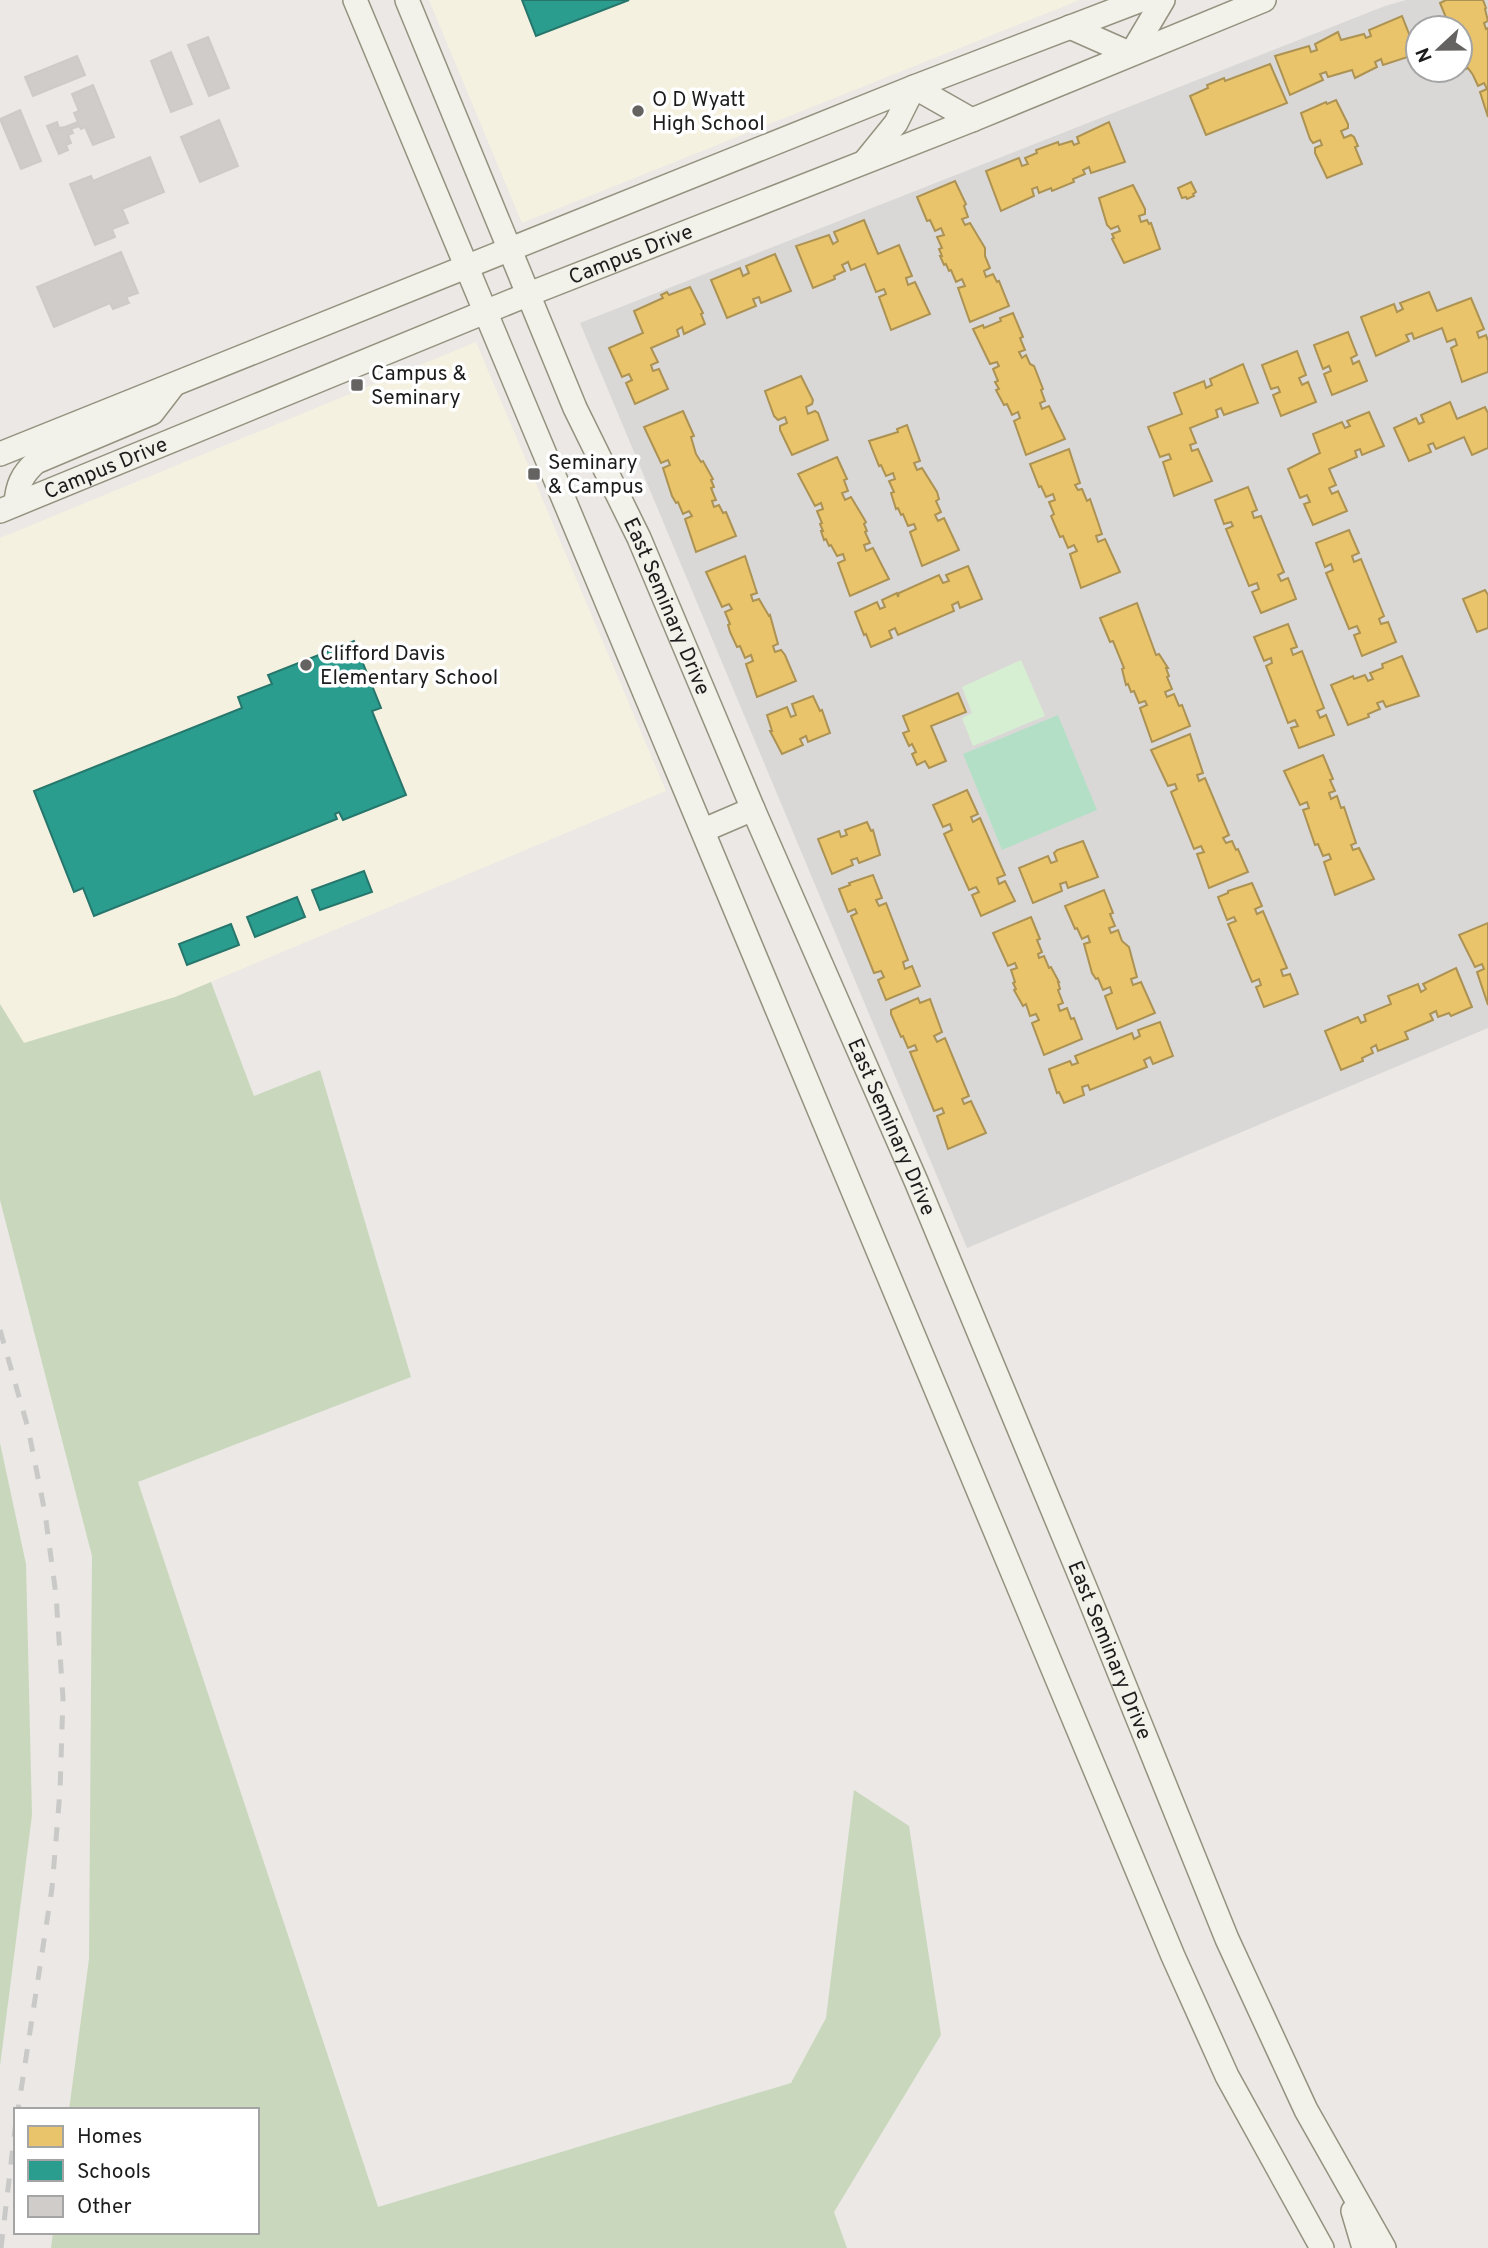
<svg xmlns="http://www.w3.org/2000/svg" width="1488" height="2248" font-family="Overpass,sans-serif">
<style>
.residential{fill:#dad8d6;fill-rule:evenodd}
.education{fill:#f5f1e0}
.forest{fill:#c9d8bc}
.park{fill:#d6efd2}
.pitch{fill:#b3dfc7}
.homes{fill:#e9c46a;stroke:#ac9253;stroke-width:2}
.schools{fill:#2a9d8f;stroke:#26766c;stroke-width:2}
.building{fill:#d0ccca;stroke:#cecac7;stroke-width:2}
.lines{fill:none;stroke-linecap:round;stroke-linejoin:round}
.secondary-casing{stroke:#94927f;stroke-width:26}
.secondary{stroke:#f2f1ea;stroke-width:23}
.rail{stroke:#c9c9c8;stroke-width:5;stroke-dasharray:14 14;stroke-linecap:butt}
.poi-dot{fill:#646362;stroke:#fff;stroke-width:2.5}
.labels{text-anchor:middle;stroke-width:7;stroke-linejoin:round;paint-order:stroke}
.poi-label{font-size:21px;fill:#1c1c1c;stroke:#fff;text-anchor:start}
.street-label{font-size:21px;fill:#1c1c1c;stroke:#fff}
</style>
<rect width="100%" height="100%" fill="#ebe8e5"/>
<path class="residential" d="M1406 0H1488V1028L967 1248 580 323 1385 6ZM1418 28H1460V70H1418Z"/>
<g class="education">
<polygon points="429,0 1080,0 522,223"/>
<polygon points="476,342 666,791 175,997 24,1043 0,1004 0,538"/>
</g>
<g class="forest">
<polygon points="211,982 254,1096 320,1070 411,1377 138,1482 378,2207 791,2083 826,2018 854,1790 909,1826 941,2035 834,2212 847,2248 51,2248 53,2232 257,2232 257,2110 69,2110 89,1959 92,1556 0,1200 0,1004 24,1043 175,997"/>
<polygon points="0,1443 26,1564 32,1815 0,2066"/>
</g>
<polygon class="park" points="1021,660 1045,716 973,746 962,718 972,713 962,687"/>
<polygon class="pitch" points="1058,715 1097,810 1002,850 963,754"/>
<g class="homes">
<polygon points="1446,0 1483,0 1486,8 1485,9 1488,21 1484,23 1486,29 1488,28 1488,117 1480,92 1487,89 1484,83 1478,86 1473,75 1468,68 1466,69 1460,43 1460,40 1464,38 1462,32 1460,33 1460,28 1449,25 1440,3"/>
<polygon points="1402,16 1417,54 1383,65 1381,59 1375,62 1377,67 1355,78 1352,70 1328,77 1326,72 1320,74 1323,80 1290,95 1275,56 1309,46 1311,52 1317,50 1315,44 1338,32 1341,40 1364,34 1366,38 1371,36 1369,30"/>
<polygon points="1270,64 1287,103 1206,135 1190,96 1208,88 1207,85 1224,78 1225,81"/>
<polygon points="1336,100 1348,124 1348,128 1341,131 1344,138 1351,135 1354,137 1358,146 1355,147 1362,164 1327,178 1315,153 1315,148 1322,145 1320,140 1313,143 1310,139 1301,113 1326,102 1327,104"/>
<polygon points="1109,122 1125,162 1091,173 1089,167 1083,170 1085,174 1073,179 1074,182 1052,191 1051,188 1039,193 1037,187 1032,189 1034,196 1001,211 986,171 1019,158 1022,166 1028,164 1025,158 1037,153 1036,150 1058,142 1059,145 1072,141 1074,145 1079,143 1077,137"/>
<polygon points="955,181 966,204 964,206 968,217 962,219 965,225 970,223 985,248 985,256 990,268 984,271 986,277 993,274 997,282 999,281 1009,306 970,322 958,288 965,286 962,279 956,282 951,270 949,271 946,264 944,265 940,256 942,256 939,249 942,248 937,237 944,235 941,228 935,231 930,220 927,221 917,197"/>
<polygon points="1191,182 1196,192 1193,194 1194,196 1187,199 1186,197 1182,198 1178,188"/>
<polygon points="1133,185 1145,209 1145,214 1139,216 1141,222 1147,220 1149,224 1151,223 1160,249 1124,263 1112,239 1114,238 1112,234 1120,231 1118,226 1111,229 1107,225 1099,198"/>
<polygon points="864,220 878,254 899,245 912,276 906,278 908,285 915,282 930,314 891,330 879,297 886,294 884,289 876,292 865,264 851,270 848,262 842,265 845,271 834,276 835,279 813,288 796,246 829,235 833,244 838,241 834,232"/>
<polygon points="775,254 791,291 761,303 759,297 753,299 756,306 727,318 711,280 740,268 743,276 749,273 746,266"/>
<polygon points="690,287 703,313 701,314 705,324 684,334 682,327 677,330 679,336 651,348 658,362 651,365 653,371 659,369 668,389 635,404 626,383 632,380 629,374 622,377 609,348 643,333 634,311 663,298 661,295 667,292 669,295"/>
<polygon points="1429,292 1437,311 1471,298 1484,329 1477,332 1479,338 1486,335 1488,341 1488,372 1462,382 1451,348 1457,345 1455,339 1447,342 1442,328 1414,339 1412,333 1406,335 1409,341 1376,356 1361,317 1394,304 1397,312 1403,309 1400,303"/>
<polygon points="1013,313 1023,337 1020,338 1025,350 1019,352 1022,358 1026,355 1030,364 1034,366 1043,389 1041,390 1045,401 1040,403 1042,409 1049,406 1065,439 1026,455 1014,421 1020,418 1018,412 1012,415 1007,404 1004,405 996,390 999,389 995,382 998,381 993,369 999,366 997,362 990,364 973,329 983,325 984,328 1001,321 1000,318"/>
<polygon points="1348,332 1357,355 1351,358 1353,364 1359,361 1367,381 1332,395 1324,374 1331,371 1329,366 1323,369 1314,345"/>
<polygon points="1297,351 1306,375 1299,378 1302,385 1308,382 1316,402 1281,416 1273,395 1280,392 1278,387 1271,389 1262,365"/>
<polygon points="1243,364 1258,403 1224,415 1221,408 1216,410 1218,417 1190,428 1196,443 1190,445 1192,451 1198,449 1212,481 1174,496 1163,462 1171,459 1169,454 1160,457 1148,427 1182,414 1174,393 1204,381 1206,388 1212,385 1210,379"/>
<polygon points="801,376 813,400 812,404 806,407 808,414 815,411 818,413 828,440 792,455 780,430 780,426 787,423 785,417 778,420 774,416 765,391"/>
<polygon points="1450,402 1457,419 1485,407 1488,413 1488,448 1472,455 1464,437 1436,449 1433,443 1428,445 1431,452 1409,461 1394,428 1416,418 1419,424 1424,422 1421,415"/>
<polygon points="683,411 694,436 691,437 696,454 701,462 703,461 713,479 711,480 714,487 711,488 716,500 712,501 714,507 719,505 723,513 726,512 736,536 696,552 685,519 692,516 689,511 683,514 678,502 676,503 672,496 663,468 670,465 668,460 661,463 644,427"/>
<polygon points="1369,412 1384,446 1362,455 1360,449 1355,451 1357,457 1329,469 1336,485 1329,488 1332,494 1338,491 1347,511 1313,525 1304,504 1310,502 1307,495 1300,498 1288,469 1320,453 1313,434 1342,422 1345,428 1350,426 1347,421"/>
<polygon points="907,425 920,461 914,463 917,470 922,468 937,492 939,499 936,501 941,512 935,515 938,521 944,518 959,550 922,566 910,532 916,529 914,524 908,526 903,514 901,515 898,508 896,509 891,493 894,492 889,481 895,479 893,473 886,476 881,465 879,466 869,441 898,432 897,429"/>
<polygon points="1069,449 1080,483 1075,485 1078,490 1082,489 1087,501 1090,499 1098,522 1102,534 1096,536 1098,542 1105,539 1120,572 1081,588 1070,554 1077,551 1074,545 1068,548 1063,536 1060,537 1051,516 1054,514 1049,502 1055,500 1053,494 1046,497 1041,486 1039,487 1030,464"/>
<polygon points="837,457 847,479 844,480 848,491 842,493 845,500 851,497 866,522 864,524 867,531 865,532 870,543 864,545 866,551 873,548 889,579 850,596 838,563 845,560 843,554 837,556 831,545 829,546 826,539 824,540 821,531 823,531 820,524 822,523 817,511 823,509 821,503 815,506 798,474"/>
<polygon points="1248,487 1257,510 1252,512 1254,518 1261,516 1284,572 1278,575 1281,581 1288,578 1296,599 1261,613 1252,592 1259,589 1257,583 1249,586 1226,529 1233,526 1231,522 1224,524 1215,500"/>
<polygon points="1349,530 1359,553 1352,556 1354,562 1361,559 1384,616 1379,619 1381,624 1388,622 1396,642 1362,656 1354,635 1360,633 1357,626 1349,629 1326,573 1333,570 1331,564 1325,567 1316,543"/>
<polygon points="745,556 757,593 751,595 753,601 759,599 769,616 770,615 778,644 773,646 775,652 781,650 785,655 796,681 757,697 746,664 753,661 751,655 745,658 740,646 737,647 730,632 728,625 730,624 725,612 732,609 729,604 722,607 706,572"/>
<polygon points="968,566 982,599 960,608 958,602 952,605 954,611 898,635 895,628 889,631 892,638 871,647 866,634 864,635 855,612 877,602 880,609 885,607 882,600 897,593 898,597 899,593 939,575 943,583 949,581 946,575"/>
<polygon points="1485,590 1488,595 1488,628 1477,632 1463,599"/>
<polygon points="1137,603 1156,655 1159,654 1168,668 1166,668 1169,676 1167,677 1172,689 1165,692 1167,697 1174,694 1179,706 1182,705 1190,726 1152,742 1140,708 1147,705 1145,701 1139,703 1134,691 1131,692 1128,684 1126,685 1122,669 1124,668 1113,641 1110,642 1100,618"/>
<polygon points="1288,624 1297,647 1291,649 1293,655 1302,651 1324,708 1317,711 1320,718 1326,715 1334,735 1299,748 1291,728 1298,726 1295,720 1288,723 1266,666 1272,663 1271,658 1264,661 1254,637"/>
<polygon points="1402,656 1419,696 1386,707 1383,701 1377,703 1380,709 1368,714 1369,717 1348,725 1331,685 1353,676 1354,679 1365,675 1368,681 1373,679 1370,673 1383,668 1382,664"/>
<polygon points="958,693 966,712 931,726 946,761 929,768 925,761 917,765 912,754 916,752 912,744 909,746 903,733 909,731 903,716"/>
<polygon points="813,696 820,711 822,710 830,733 808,742 806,736 800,739 803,745 782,754 770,731 772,731 767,715 787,707 791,717 796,715 792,704"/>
<polygon points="1190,734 1203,773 1197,775 1199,781 1205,778 1229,835 1223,838 1226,843 1232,841 1236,850 1238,849 1248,872 1209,888 1197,854 1204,852 1201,846 1194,849 1171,792 1177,789 1175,784 1168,786 1151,750"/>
<polygon points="1323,755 1333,779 1330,780 1335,791 1329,793 1331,799 1337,796 1341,808 1344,807 1356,843 1351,845 1353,850 1359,848 1374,879 1335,895 1324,862 1331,859 1329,854 1323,856 1318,844 1315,845 1303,810 1309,808 1307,802 1300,805 1284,771"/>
<polygon points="967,790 978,814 971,817 973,822 980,818 1005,875 997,878 999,884 1005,881 1015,901 981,916 972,895 979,892 976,887 969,890 944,834 952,830 950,824 943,827 933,805"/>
<polygon points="867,822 871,831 873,830 880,855 859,863 857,858 851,860 853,865 832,874 818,839 839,831 841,837 847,835 845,830"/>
<polygon points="1083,841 1098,877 1068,888 1066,882 1060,884 1062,891 1033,903 1019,868 1048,856 1051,863 1057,861 1054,853 1057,850"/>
<polygon points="873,875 882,898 876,900 879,906 886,903 908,960 903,962 905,969 912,966 920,986 886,1000 878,980 884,977 881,971 874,973 851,916 857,913 855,909 848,912 839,889 850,885 849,883"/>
<polygon points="1252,883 1262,906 1255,909 1257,914 1263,911 1287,968 1281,970 1283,976 1290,974 1298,994 1264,1007 1256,987 1261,985 1259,979 1252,982 1228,924 1236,921 1234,917 1227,920 1218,897 1228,893 1228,891"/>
<polygon points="1104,890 1113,913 1110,914 1115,926 1109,928 1111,933 1118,930 1122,941 1129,947 1137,977 1131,979 1133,985 1141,982 1155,1013 1117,1029 1105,996 1112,993 1110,987 1103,990 1098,978 1096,979 1092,973 1084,944 1090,942 1088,936 1082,939 1077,928 1075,929 1065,906"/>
<polygon points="1031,917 1040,939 1037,940 1042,952 1038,954 1039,958 1044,956 1049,968 1051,967 1059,982 1058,982 1060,989 1058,990 1063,1003 1058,1005 1060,1011 1067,1008 1071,1019 1074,1018 1082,1039 1044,1055 1032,1023 1039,1020 1036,1014 1030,1016 1026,1004 1023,1006 1014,990 1016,989 1013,983 1015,982 1011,970 1017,968 1015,963 1008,966 993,933"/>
<polygon points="1488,923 1488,1005 1477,972 1484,969 1482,964 1475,967 1459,935"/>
<polygon points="1456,968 1472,1007 1451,1016 1449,1013 1438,1017 1436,1011 1430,1014 1433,1020 1405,1032 1408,1039 1378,1051 1376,1045 1371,1048 1373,1053 1362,1058 1363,1061 1341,1070 1325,1031 1358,1017 1361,1023 1366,1021 1364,1015 1391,1004 1388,996 1418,984 1421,992 1426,989 1423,984"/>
<polygon points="918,998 920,1003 930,999 942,1032 934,1036 937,1042 945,1038 969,1096 962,1099 964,1104 971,1101 986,1133 948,1149 937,1116 944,1113 942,1108 934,1111 910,1052 917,1050 915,1045 908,1048 903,1036 901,1037 891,1014 891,1010"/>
<polygon points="1160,1022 1173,1056 1153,1064 1150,1057 1144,1060 1147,1067 1090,1090 1088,1085 1082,1087 1084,1095 1064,1103 1059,1092 1057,1093 1049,1069 1070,1061 1072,1065 1078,1063 1075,1056 1132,1033 1134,1039 1140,1036 1138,1030"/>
</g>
<g class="schools">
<polygon points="522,0 629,0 536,36"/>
<polygon points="354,641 381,708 372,711 406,795 343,820 339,812 335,814 337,819 94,916 83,888 74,892 34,791 242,708 238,697 272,684 268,675"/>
<polygon points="364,871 372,892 320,910 312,890"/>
<polygon points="297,897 305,917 255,937 247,917"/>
<polygon points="231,924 239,945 187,965 179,944"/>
</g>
<g class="building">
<polygon points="208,37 229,88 209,96 188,45"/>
<polygon points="171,52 192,104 171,112 151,61"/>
<polygon points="77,56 85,75 33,96 25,77"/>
<polygon points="93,85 114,137 93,145 85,127 81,129 79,126 71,129 73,133 68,135 71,143 66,145 68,150 59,154 47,126 57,122 59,128 65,127 78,122 74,113 79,111 72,94"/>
<polygon points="20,110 41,161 21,169 0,119"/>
<polygon points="219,120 238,166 200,182 181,137"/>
<polygon points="150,157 164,192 122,209 128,223 112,229 115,237 95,245 70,184 91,176 93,181"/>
<polygon points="121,252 138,293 126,297 129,303 113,309 110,303 54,327 37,287"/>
</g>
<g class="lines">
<defs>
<g id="secondary">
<polyline points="355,0 1173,1956 1227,2076 1322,2248"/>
<path id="s1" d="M407 0 575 408 639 538 753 809 916 1181 1086 1590 1227 1939 1306 2110 1384 2248"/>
<polyline points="1070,27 1131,54 1163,0"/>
<polyline points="866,160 896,123 914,87 972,120"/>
<polyline points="0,454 914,87 1141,0"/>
<path d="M16 504C17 486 22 474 36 462L152 413 172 387"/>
<path id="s2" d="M0 511 529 294 972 120 1264 0"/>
<polyline points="704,830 753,809"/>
<polyline points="1353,2211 1364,2248"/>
</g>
</defs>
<use href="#secondary" class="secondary-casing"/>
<use href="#secondary" class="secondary"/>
<g class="rail">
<polyline points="0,1330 28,1428 45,1513 56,1595 63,1698 60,1791 52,1888 18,2110"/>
<polyline points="1,2248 16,2121"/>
</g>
</g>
<g class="poi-dot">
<circle cx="638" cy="111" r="7"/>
<rect x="350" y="378" width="14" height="14" rx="3.5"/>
<rect x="527" y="467" width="14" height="14" rx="3.5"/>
<circle cx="306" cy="665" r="7"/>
</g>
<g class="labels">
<g class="poi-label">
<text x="652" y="106">O D Wyatt<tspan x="652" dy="24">High School</tspan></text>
<text x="371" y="380">Campus &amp;<tspan x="371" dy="24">Seminary</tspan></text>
<text x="548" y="469">Seminary<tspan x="548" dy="24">&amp; Campus</tspan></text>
<text x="320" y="660">Clifford Davis<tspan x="320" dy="24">Elementary School</tspan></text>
</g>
<g class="street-label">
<text dy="7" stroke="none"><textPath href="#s2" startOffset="681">Campus Drive</textPath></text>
<text dy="7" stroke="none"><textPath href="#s2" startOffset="114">Campus Drive</textPath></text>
<text dy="7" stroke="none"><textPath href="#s1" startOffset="660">East Seminary Drive</textPath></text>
<text dy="7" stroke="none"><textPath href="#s1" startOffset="1227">East Seminary Drive</textPath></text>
<text dy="7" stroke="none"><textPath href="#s1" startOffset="1794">East Seminary Drive</textPath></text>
</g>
</g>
<rect x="14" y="2108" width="245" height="126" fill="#ffffff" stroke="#a4a4a4" stroke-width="2"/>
<rect x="28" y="2126" width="35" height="21" fill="#e9c46a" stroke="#a4a4a4" stroke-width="2"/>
<text x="77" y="2143" font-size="21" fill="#1c1c1c">Homes</text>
<rect x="28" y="2160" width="35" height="21" fill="#2a9d8f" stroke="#a4a4a4" stroke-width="2"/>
<text x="77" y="2178" font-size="21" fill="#1c1c1c">Schools</text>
<rect x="28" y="2196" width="35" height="21" fill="#d0ccca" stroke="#a4a4a4" stroke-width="2"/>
<text x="77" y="2213" font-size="21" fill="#1c1c1c">Other</text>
<g transform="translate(1439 49) rotate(248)"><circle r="33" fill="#ffffff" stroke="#a4a4a4" stroke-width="2"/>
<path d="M0-5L12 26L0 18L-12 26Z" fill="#646362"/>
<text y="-10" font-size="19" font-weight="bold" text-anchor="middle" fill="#1c1c1c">N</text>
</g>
</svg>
